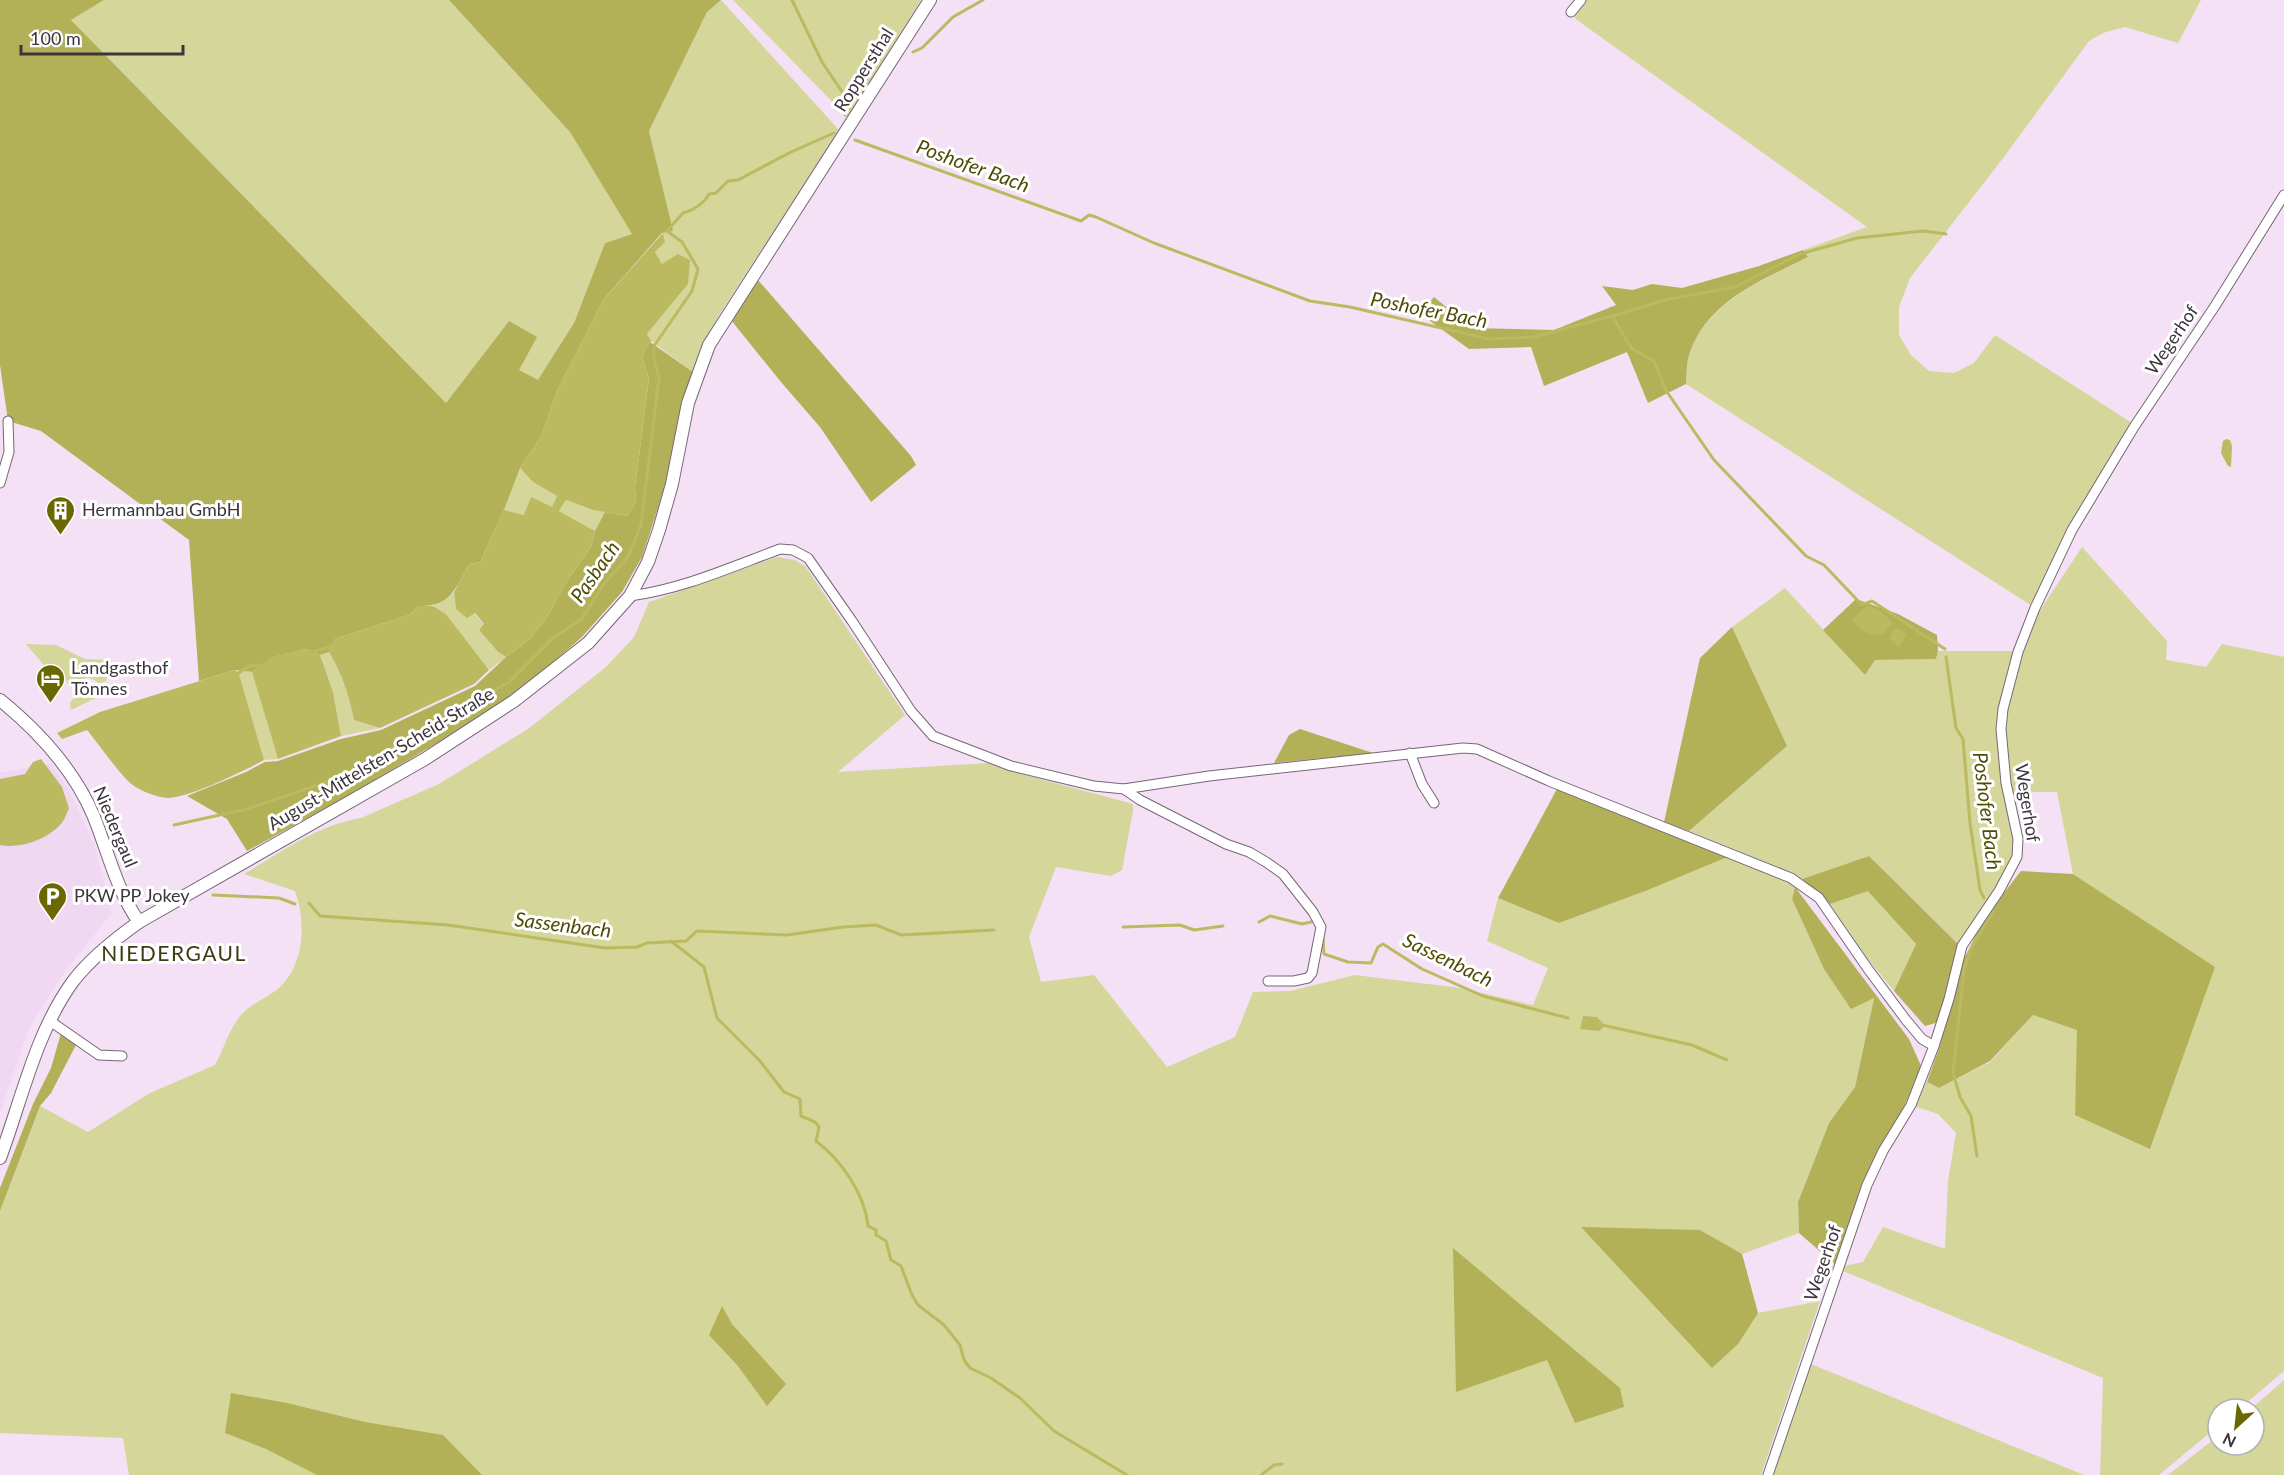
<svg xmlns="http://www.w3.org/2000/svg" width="2284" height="1475" font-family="Lato,sans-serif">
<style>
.built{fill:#f0d7f2}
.green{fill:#d5d69a}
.forest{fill:#b2b157}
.water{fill:#bbba61}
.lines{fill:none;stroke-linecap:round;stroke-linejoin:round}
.stream{stroke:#bbba61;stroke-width:3}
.minor-casing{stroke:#766677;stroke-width:11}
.secondary-casing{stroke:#766677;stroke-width:14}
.minor{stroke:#fff;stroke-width:9}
.secondary{stroke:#fff;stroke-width:12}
.labels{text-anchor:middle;stroke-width:6;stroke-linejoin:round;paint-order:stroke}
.street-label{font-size:18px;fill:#3c353d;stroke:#fff}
.poi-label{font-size:18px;fill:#3c353d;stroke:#fff;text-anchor:start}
.water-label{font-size:20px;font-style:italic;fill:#4e4c04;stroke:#fff}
.quarter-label{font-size:21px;letter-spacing:1.5px;fill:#3c3c12;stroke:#fff}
</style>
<rect width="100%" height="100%" fill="#f4e1f5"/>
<polygon class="built" points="51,763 69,790 94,843 112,913 67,968 28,1030 0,1113 0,773"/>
<g class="green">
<polygon points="104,0 449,0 570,132 632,234 605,243 574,323 538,381 519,371 509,321 446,403 71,20"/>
<polygon points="721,0 839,130 719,315 704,343 693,372 651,341 647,334 688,284 662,264 655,252 665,242 663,233 672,230 649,131 707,12"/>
<polygon points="733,0 921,0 848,118"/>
<path d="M1581 0H2201L2178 43 2125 27 2103 33 2089 41 2004 157 1910 278 1899 307V335L1911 355 1929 371 1954 373 1974 363 1995 335 2132 423C2095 483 2060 541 2032 606L1686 384C1687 374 1686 361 1690 352 1710 301 1762 280 1808 257L1803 250 1867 227 1577 20 1571 12Z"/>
<polygon points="520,468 533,482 557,496 552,507 524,515 504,510"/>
<polygon points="566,500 593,510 605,512 595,531 559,511"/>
<polygon points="2082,547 2167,641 2166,660 2206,667 2222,644 2284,657 2284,1371 2239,1409 2218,1409 2218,1426 2159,1475 2100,1475 2103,1378 1843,1271 1844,1266 1863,1262 1883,1227 1945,1249 1948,1181 1956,1133 1938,1114 1911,1105 1927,1082 1939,1088 1990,1062 2033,1015 2078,1030 2075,1115 2215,968 2073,874 2057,792 2011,792 2005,743 2008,702 2012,683 2039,612"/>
<path d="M777 557 795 560 806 567 905 715 838 772 989 763 1007 770 1133 804V811L1122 870 1111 876 1056 867 1029 937 1041 982 1094 975 1167 1067 1235 1037 1253 992 1290 991 1355 975 1460 988 1533 1005 1548 968 1487 941 1498 898 1559 923 1648 890 1730 856 1788 881 1795 887 1792 899 1824 969 1851 1008 1874 997 1855 1087 1829 1123 1798 1202 1799 1233 1742 1254 1758 1313 1820 1301 1761 1475H129L123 1438 0 1433V1211L40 1106 88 1132 150 1093 215 1065C224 1049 229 1029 241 1015 252 1003 267 998 279 988 305 964 306 922 295 891L244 874C280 853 319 824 361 818L439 784 528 729 606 667 634 637 649 602Z"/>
<path d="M1785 588 1865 675 1875 660 1936 659 1938 651H2013C2001 696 1994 731 2002 778 2005 801 2018 826 2015 850 2011 876 1975 921 1959 945L1869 856 1802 879 1793 873 1689 831 1787 746 1732 627Z"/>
<polygon points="454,592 456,609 474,613 484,625 479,630 498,652 506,657 489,670 446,614 433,606"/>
<path d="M26 644 56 645 85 659 112 660 106 681 99 684C90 673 80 679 69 686L66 680 60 684Z"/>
<path d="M329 652C342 674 349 695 354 720L380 728 341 736 333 692 320 655Z"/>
<polygon points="235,670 252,672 278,759 264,760 239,674"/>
<polygon points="92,688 100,696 71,710 70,702 79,694"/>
<polygon points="1868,890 1916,944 1894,991 1867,958 1830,904"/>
<polygon points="1811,1364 2084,1475 1773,1475"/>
<polygon points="2284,1380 2284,1475 2168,1475 2218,1436 2218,1445 2254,1445 2254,1409 2251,1409"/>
</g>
<g class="forest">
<path d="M0 0H104L71 20 446 403 509 321 537 337 519 370 538 380 574 323 605 243 632 234 570 132 449 0H721L707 12 649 131 673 231 662 233 603 300 557 391 541 437 520 468 504 510 480 562 469 564C456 588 450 607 419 606L409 615 335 639 329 652 320 655 306 649 273 657 252 672 235 670 199 681 189 540 41 431 8 421 0 365Z"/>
<path d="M1803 250 1808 257C1762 280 1709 300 1690 352 1686 362 1687 374 1686 384L1648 403 1627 352 1544 386 1531 347 1469 349 1419 313 1434 297 1472 328 1554 330 1616 305 1602 286 1633 290 1652 284 1682 288 1759 266Z"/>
<polygon points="758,280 911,456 916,465 871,502 820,427 781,382 731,320"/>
<polygon points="650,342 693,372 684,401 666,483 642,557 622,592 582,637 510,700 344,798 247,851 227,819 187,796 246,772 265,762 278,761 341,739 381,730 475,686 506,657 529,640 547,617 567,581 591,547 595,531 605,512 627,516 636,502 635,487 649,379 642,357"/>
<polygon points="1856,599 1898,614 1937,635 1938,651 1936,659 1875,660 1865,675 1823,630"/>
<polygon points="1732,627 1787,746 1689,831 1664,822 1700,658"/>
<polygon points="1300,729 1373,753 1274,763 1289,735"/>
<polygon points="1558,787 1730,856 1648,890 1559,923 1498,898"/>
<polygon points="1869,856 1959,945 1939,1022 1925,1026 1894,991 1916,944 1868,891 1830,904 1802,879"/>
<polygon points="2021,871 2073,874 2215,967 2150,1149 2075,1115 2077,1030 2033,1015 1990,1061 1939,1088 1927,1082 1940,1046 1964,959 1985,917"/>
<polygon points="1795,887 1909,1039 1922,1068 1883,1151 1838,1267 1799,1233 1798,1202 1829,1123 1855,1087 1874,998 1851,1009 1824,969 1792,899"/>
<polygon points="61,1033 76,1045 51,1093 40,1106 0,1211 0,1188 33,1104 51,1068"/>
<polygon points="1581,1227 1700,1230 1742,1254 1758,1313 1738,1344 1712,1368"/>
<polygon points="1453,1248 1620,1388 1624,1407 1575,1423 1547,1360 1456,1392"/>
<polygon points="722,1306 732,1324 786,1384 767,1406 738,1366 709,1335"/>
<polygon points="231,1393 287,1403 365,1422 443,1435 482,1475 317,1475 266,1449 225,1433"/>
</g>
<g class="water">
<polygon points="663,233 665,242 655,252 662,264 678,254 690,260 688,284 647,334 651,341 642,357 649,379 635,487 636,502 627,516 593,510 566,500 559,511 595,531 591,547 567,581 547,617 529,640 506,657 498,652 479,630 484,624 475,613 467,618 456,609 454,592 469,564 480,562 504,510 524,515 531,497 552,507 557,496 533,482 520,468 541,437 557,391 603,300"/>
<polygon points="2226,439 2230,440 2232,446 2231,467 2228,466 2221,453 2223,441"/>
<path d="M1868 605 1883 613 1893 623 1882 635C1869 634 1858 632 1852 619Z"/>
<path d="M419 606H433L446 614 489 670 474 684 380 728 354 720C349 695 342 674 329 652L335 639 409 615Z"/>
<polygon points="1896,627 1907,634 1899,647 1889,638"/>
<polygon points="306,649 320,655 333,692 341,736 278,759 252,672 272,657"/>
<path d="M235 670 239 674 264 760C244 771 191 797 169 798 159 798 143 792 134 786 122 778 98 743 87 730L62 739 57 733 100 712Z"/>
<path d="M41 759 62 787 69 808C67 813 64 821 60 825 46 840 19 849 0 845V779L25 774 33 762Z"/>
<polygon points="1583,1016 1597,1017 1605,1026 1599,1031 1580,1029"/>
</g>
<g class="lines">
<g class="stream">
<polyline points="792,0 822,62 851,105"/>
<polyline points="913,52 922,48 953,17 983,0"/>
<polyline points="845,115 890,39"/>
<polyline points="855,140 1081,221 1089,215 1096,217 1154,243 1310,301 1350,307 1489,339 1533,337 1612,316 1632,349 1654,361 1667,392 1714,460 1806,556 1824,565 1862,605 1872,601 1945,649"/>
<polyline points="1612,316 1669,299 1735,287 1800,254 1857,238 1923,231 1946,234"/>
<polyline points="310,653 335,645"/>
<polyline points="1946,657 1956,728 1963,739 1970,823 1980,890 1984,898"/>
<polyline points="236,675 249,666 263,665"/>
<path d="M174 825 247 809 339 778 509 682 554 637 581 620 603 585 628 557 641 525 659 378 654 359V346L692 291 698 269 682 242 667 231 683 213C692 211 705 203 709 194L716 193 728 181 738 180 791 152 834 133"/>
<polyline points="213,895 279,898 295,904"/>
<polyline points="309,903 320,916 448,925 605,948 637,947 647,943 686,941 697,931 787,935 843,927 876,925 901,935 994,930"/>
<polyline points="1259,922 1270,916 1302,924 1311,922"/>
<polyline points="1123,927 1180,925 1194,930 1223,926"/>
<polyline points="1323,937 1324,954 1348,962 1371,963 1378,947 1383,944 1422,969 1483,996 1568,1018"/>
<path d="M671 941 704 967 717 1018 760 1061 784 1092 800 1099 801 1116 815 1122 819 1127 816 1141C841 1160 865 1194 868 1226L876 1230V1235L886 1241 891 1260 901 1266 912 1295 918 1305 944 1325 960 1345 964 1360 970 1368 991 1378 1020 1398 1054 1431 1127 1475"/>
<polyline points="1602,1025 1692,1045 1727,1060"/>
<polyline points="1977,1156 1971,1116 1960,1097 1953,1073 1964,970 1971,949 1993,911"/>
<polyline points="1261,1475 1274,1465 1282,1464"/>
</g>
<defs>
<g id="minor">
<polyline points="1571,12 1581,0"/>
<polyline points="0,483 9,452 8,421"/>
<path d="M630 596C683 589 731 567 780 549L793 550 808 558 852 621 911 711 933 736 1011 766 1094 786 1124 789 1209 776 1463 748 1477 749 1549 781 1791 878 1819 898 1868 969 1906 1020 1922 1039 1934 1046"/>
<polyline points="1410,753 1422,784 1434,803"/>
<polyline points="1124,789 1140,800 1226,844 1249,852 1266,862 1283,874 1313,912 1321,927 1312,973 1308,978 1294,981 1268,981"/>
<polyline points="50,1021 99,1055 122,1056"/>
<polyline points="1768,1475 1867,1185 1883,1151 1911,1105 1934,1046 1949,999 1962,946 1999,891 2017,857 2018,839 2006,783 2001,729 2003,709 2018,652 2035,608 2072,530 2134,427 2215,306 2284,195"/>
</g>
<g id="secondary">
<path d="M0 700C38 731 75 771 94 817 108 852 117 891 139 922"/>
<path d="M0 1158C22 1099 36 1031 74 980 92 957 115 939 139 922L425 759 514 701 588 643 630 596 648 562 659 530 672 484 688 403 709 345 930 0"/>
</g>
</defs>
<use href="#minor" class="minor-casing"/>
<use href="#secondary" class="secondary-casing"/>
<use href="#minor" class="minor"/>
<use href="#secondary" class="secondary"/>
</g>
<defs>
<symbol id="building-pin" viewBox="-11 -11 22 30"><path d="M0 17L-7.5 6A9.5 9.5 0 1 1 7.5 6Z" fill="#6a6802" stroke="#fff"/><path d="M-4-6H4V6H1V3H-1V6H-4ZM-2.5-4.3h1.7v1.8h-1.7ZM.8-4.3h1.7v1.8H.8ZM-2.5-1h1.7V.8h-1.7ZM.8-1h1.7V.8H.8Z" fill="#fff"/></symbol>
<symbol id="hotel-pin" viewBox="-11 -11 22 30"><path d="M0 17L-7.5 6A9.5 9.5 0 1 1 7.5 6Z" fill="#6a6802" stroke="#fff"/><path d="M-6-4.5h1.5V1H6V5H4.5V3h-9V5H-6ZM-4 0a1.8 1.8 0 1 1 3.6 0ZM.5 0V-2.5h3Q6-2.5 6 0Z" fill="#fff"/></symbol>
<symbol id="parking-pin" viewBox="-11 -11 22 30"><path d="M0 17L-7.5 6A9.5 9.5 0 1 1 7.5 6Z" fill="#6a6802" stroke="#fff"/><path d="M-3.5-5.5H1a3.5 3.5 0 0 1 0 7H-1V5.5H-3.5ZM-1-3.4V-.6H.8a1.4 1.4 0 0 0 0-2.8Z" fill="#fff"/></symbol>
</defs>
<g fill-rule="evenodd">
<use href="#building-pin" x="44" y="494" width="33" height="45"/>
<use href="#hotel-pin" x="34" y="662" width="33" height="45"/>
<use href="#parking-pin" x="36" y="880" width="33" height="45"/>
</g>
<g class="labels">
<g class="street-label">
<text transform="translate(864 70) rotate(-58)" y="6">Roppersthal</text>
<text transform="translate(2172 340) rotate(-56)" y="6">Wegerhof</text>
<text transform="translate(381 759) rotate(-31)" y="6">August-Mittelsten-Scheid-Straße</text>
<text transform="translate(2027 803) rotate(81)" y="6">Wegerhof</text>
<text transform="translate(115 827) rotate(67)" y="6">Niedergaul</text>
<text transform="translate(1823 1263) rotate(-71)" y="6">Wegerhof</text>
</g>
<g class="poi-label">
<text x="82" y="516">Hermannbau GmbH</text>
<text x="71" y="674">Landgasthof<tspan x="71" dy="21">Tönnes</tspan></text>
<text x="74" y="902">PKW PP Jokey</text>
</g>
<g class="water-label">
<text transform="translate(973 166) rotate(20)" y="7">Poshofer Bach</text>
<text transform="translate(1429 310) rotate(11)" y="7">Poshofer Bach</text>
<text transform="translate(595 572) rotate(-55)" y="7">Pasbach</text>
<text transform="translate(1987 811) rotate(83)" y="7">Poshofer Bach</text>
<text transform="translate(563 925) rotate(7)" y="7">Sassenbach</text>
<text transform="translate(1448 960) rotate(26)" y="7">Sassenbach</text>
</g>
<g class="quarter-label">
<text x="174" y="961">NIEDERGAUL</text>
</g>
</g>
<g transform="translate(2236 1427) rotate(207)"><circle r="28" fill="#ffffff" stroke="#b1aeb1" stroke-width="1.5"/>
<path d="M0-4.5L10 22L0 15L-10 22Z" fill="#6a6802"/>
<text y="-9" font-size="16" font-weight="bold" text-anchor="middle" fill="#3c353d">N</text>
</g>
<path d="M21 45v9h162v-9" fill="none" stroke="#3c353d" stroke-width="3"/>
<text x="30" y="45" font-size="18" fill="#3c353d" stroke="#ffffff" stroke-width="4.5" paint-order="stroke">100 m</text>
</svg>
